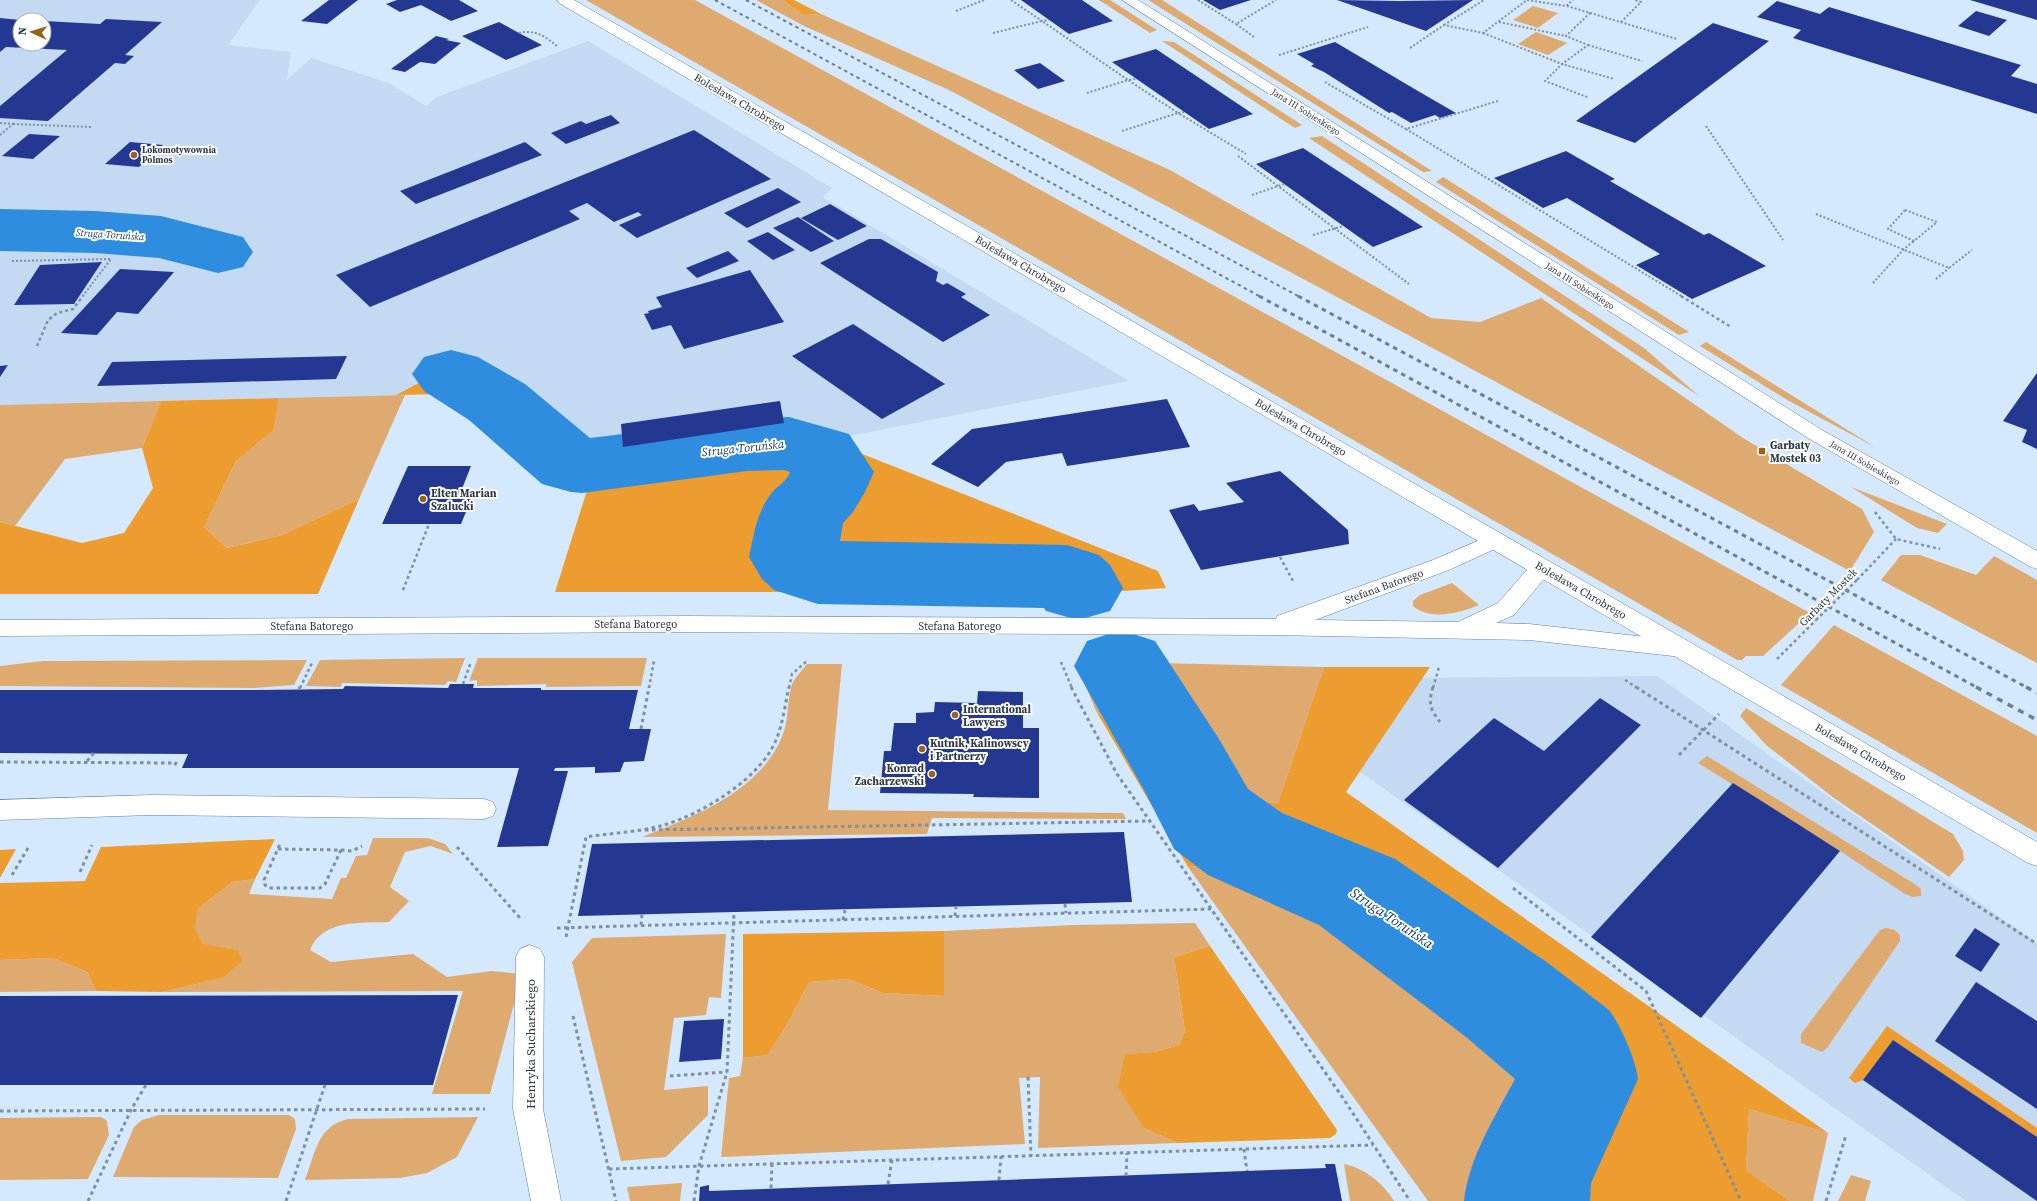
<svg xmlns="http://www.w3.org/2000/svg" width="2037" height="1201" font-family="'Source Serif 4',serif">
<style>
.built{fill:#c3daf2;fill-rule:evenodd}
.green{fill:#deaa70}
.forest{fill:#ed9c2f}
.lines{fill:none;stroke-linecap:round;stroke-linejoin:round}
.river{fill:#2e8ddf;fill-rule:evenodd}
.building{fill:#243892}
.minor-casing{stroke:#61809e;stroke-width:1}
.tertiary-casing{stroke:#61809e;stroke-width:1}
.path-far2{stroke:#7f90a0;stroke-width:2;stroke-dasharray:2 2;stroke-linecap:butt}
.path-far1{stroke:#7f90a0;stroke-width:2.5;stroke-dasharray:3 3;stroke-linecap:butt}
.path{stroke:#7f90a0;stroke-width:3;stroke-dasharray:3.5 3.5;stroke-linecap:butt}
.minor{fill:#fff;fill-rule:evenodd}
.tertiary{fill:#fff;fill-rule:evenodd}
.rail-far2{stroke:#6e7f8f;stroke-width:2;stroke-dasharray:3.5 3.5;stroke-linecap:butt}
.rail-far1{stroke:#6e7f8f;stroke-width:3;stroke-dasharray:4.5 4.5;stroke-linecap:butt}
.rail{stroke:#6e7f8f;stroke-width:3.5;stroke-dasharray:6 6;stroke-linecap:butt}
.path-bridge{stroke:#7f90a0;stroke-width:2.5;stroke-dasharray:3 3;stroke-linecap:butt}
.poi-dot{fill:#976219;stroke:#fff;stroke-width:1.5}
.labels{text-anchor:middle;stroke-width:4;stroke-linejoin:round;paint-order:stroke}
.far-street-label{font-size:9px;fill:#2c3947;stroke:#fff}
.far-poi-label{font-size:9px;font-weight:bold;fill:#2c3947;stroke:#fff;text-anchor:start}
.far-water-label{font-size:10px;font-style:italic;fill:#1c4062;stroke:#fff}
.street-label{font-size:11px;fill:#2c3947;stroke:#fff}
.poi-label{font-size:11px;font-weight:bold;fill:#2c3947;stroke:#fff;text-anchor:start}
.water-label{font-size:12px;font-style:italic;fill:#1c4062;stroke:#fff}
.near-street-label{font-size:13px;fill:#2c3947;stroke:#fff}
.near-water-label{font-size:14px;font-style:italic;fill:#1c4062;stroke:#fff}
</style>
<rect width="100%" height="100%" fill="#d4e9fd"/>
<g class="built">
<path d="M0 0H260L228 45 291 52 287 80 311 58 389 83 426 106 437 97 588 41 832 188 823 197 1129 381 829 440 784 423 623 447 568 448 449 367 396 395 0 405ZM20 20H44V44H20Z"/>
<polygon points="1657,676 2037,943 2037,1201 1966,1201 1229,679"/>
</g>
<g class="green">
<polygon points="586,0 695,0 1810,613 1763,656 1746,656 1742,660 1737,660"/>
<polygon points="756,0 783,0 803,15 821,14 1170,170 1431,318 1480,322 1541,298 1743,438 1862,509 1874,532 1850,571 949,90 804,26"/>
<polygon points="1099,0 1110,0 1157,30 1150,33"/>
<polygon points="1148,0 1162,0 1432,171 1423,172"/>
<polygon points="1533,6 1558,13 1538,28 1513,20"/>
<polygon points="1536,32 1567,43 1548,55 1518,44"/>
<polygon points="1162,41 1174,42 1302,125 1295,128"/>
<polygon points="1322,136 1644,348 1699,396 1309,138"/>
<polygon points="1443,177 1689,332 1679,335 1436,182"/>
<polygon points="1706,342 1875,447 1789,401 1700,346"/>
<polygon points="405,395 359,499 282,535 227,548 204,527 236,461 274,430 279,398"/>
<polygon points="161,401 142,448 65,459 15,526 0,522 0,405"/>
<polygon points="1851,487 1947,524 1938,533 1917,528"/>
<polygon points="1901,555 1920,555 1976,575 1994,556 2037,580 2037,663 1881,580"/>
<path d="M1452 583 1479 605C1460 613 1430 621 1413 606V601L1420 595Z"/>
<polygon points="1834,625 2037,736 2037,833 1781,685"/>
<polygon points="465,658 456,682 448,681 445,685 342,683 341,687 306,686 320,660"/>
<polygon points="478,658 647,658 641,686 546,687 546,684 477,686 477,680 469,681"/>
<polygon points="307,660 294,685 254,688 0,686 0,666 43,661"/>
<polygon points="1076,663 1160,663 1324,667 1278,803 1187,795 1096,711"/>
<path d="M807 664H842L828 810 1123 813 1126 819 932 818 927 834 642 837C695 816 764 790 784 731 789 717 787 693 794 680 798 675 803 669 807 664Z"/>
<polygon points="1746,708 1953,834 1963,851 1964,860 1949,877 1834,798 1766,745 1740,716"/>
<polygon points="1707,756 1913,883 1921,889 1921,896 1913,897 1905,894 1840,851 1698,763"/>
<path d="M373 838H428L445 844 453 854 431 846 405 852 390 887 409 901 389 922C362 923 322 919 310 950L331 962 413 954 447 977 491 971 522 974 490 1094H432L463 991 162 992 223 978 238 950 203 945 193 928 199 908 232 882 255 879 249 894 332 899 341 878H346L356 856 367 855Z"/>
<polygon points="1315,853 1591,1064 1533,1201 1428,1201 1188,867"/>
<polygon points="1195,923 1210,946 1174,957 1185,1031 1179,1045 1155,1052 1125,1054 1144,1128 1177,1143 1038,1148 1040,1077 1019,1078 1025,1144 721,1157 729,1078 740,1076 743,1058 768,1055 788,1023 809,982 848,979 883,993 944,996 944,931 1073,925"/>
<polygon points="1886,928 1895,930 1900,935 1900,941 1827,1048 1822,1052 1801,1043 1801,1034 1880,930"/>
<polygon points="726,934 721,998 709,997 706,1015 674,1018 664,1090 708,1086 708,1115 666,1157 621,1161 572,962 592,938"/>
<polygon points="53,958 87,972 96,991 0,992 0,960"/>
<polygon points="1749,1109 1828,1133 1813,1201 1790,1201 1746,1170"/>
<polygon points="159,1115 289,1115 295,1119 296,1129 278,1178 113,1177 134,1127 142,1120"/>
<polygon points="101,1117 107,1121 109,1135 88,1179 0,1180 0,1118"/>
<path d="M478 1117 457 1157 427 1173 400 1178 305 1180C315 1154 317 1126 348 1119Z"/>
<path d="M1344 1164C1364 1168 1383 1183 1394 1201H1350Z"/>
<polygon points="1851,1175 1871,1181 1865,1201 1838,1201"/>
<polygon points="682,1183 680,1201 630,1201 627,1187"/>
</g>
<g class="forest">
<polygon points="783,0 794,0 821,14 803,15"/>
<polygon points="449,367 568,448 623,447 784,423 1158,571 1166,588 1110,592 555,592 589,484 543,483 484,407 445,394 396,395"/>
<polygon points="279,398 274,430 236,461 204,527 227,548 282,535 359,499 318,594 0,594 0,522 82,543 124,533 153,488 142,448 161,401"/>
<polygon points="1324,667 1430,667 1346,792 1828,1133 1749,1109 1746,1170 1790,1201 1533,1201 1591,1064 1315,853 1188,867 1096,711 1187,795 1278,803"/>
<polygon points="275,839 255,879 232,882 199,908 194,928 203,944 238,950 242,961 223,978 162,992 96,991 87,972 53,958 0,960 0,883 85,881 101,847"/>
<polygon points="16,849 0,878 0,850"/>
<polygon points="944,931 944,996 883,993 848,979 809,982 788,1023 768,1055 743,1058 743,934"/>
<polygon points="1210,946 1337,1130 1336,1134 1330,1138 1177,1143 1144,1128 1118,1087 1125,1054 1155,1052 1179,1045 1185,1031 1174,957"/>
<polygon points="1887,1026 2037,1128 2037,1137 1893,1040 1863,1080 1855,1083 1849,1078"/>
</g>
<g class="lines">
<g class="river">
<polygon points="0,209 95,211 161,216 243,237 253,252 243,267 218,273 159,258 95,253 0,251"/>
<path d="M451 350 478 357 525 384 590 438 747 419 789 417 849 434 874 472 865 492 853 512 843 523 840 541 1067 545 1099 555 1110 565 1123 588 1110 611 1078 620 1046 611 1044 608 818 604 774 590 762 579 749 557C754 534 756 515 770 495 776 486 787 482 790 472L784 470 747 471 582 493 571 492 542 484 469 420 424 391 412 374 424 357Z"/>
<path d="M1121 630 1155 641 1219 739 1248 789 1282 813 1395 859 1548 963 1609 1010C1621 1026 1636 1060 1638 1079L1591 1183 1590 1201H1464C1469 1157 1495 1117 1515 1079L1466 1037 1319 925 1208 875 1174 849 1144 790 1074 666 1087 641Z"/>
</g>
</g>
<g class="building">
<polygon points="329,0 358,0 327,24 301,21"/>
<polygon points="397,0 459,0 478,11 451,21 421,5 400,12 386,4"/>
<polygon points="1021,0 1082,0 1113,21 1069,34"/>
<polygon points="1203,0 1251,0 1220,10"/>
<polygon points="1337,0 1399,1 1473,0 1426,31"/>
<polygon points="1970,0 2037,0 2037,20"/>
<polygon points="1777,1 1820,14 1829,7 2021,65 2011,76 2037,84 2037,114 1793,38 1801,30 1757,17"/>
<polygon points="1976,11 2007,20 1989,36 1958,26"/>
<polygon points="0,18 20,20 20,44 44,44 44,21 100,24 106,19 162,22 125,55 134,56 125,64 115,63 48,121 0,118 0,106 67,50 6,47 0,52"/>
<polygon points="499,22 519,33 542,45 506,60 462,36"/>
<polygon points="1713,23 1769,41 1635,143 1576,121"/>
<polygon points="436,36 449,39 446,40 461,43 435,64 420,62 405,72 391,69"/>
<polygon points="1335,42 1418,91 1456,113 1440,118 1435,115 1411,123 1392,112 1389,113 1324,72 1311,66 1314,64 1297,54"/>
<polygon points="1156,49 1253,114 1209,129 1112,62"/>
<polygon points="1040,63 1065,81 1038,89 1014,70"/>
<polygon points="611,115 620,123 566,144 551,133 581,121 586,124"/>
<polygon points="694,130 771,179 637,238 619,225 642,215 638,212 614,222 587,203 569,211 580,219 370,307 336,275"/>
<polygon points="29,134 60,136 33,159 2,156"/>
<polygon points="130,142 163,145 139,167 105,164"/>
<polygon points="525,142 542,155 416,204 400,191"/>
<polygon points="1303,148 1423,227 1373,247 1256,164"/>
<polygon points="1566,151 1615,179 1610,181 1704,235 1709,233 1766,266 1692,299 1636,265 1660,254 1567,198 1543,208 1494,178"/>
<polygon points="778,188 801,202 747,228 724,213"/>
<polygon points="830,204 867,226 838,240 801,218"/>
<polygon points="798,217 834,241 811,252 773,228"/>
<polygon points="768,232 795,250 773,260 747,241"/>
<polygon points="869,239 881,239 938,272 936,281 943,285 947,283 966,294 961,297 990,315 943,342 820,263"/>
<polygon points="728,251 739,261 697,278 686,268"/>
<polygon points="102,262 74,304 14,305 40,265"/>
<polygon points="120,269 174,272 138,314 117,312 97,335 61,333"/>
<polygon points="750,270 784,322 684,349 671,325 652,330 644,314 649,313 648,311 662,307 656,297"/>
<polygon points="853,324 945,384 882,419 792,356"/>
<polygon points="347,356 336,379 97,386 112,362"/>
<polygon points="8,365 0,377 0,366"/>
<polygon points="2037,373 2037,449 2022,442 2027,430 2003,421"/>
<polygon points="1167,399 1190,447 1067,466 1062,453 1006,462 978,487 931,464 972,429"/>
<polygon points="780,401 784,423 623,447 621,424"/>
<polygon points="408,466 471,466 460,494 471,500 461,524 382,524"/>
<polygon points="1280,471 1348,530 1349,544 1201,570 1169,510 1194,504 1199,511 1244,502 1226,483"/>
<polygon points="450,684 474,684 473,688 541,688 541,690 638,690 629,729 651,729 644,761 624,762 620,772 595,773 595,767 555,768 554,771 568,771 548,846 497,847 519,768 182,768 188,754 0,753 0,690 256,690 343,689 345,686 448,688"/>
<polygon points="978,691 1023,692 1023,728 1039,728 1039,798 973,797 974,794 880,793 884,751 891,751 894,723 916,723 916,713 934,712 935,702 977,703"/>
<polygon points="1600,698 1641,725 1498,868 1404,800 1494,718 1544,751"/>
<polygon points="1733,783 1840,851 1701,1018 1591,937"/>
<polygon points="1124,832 1132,902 578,916 592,844"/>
<polygon points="1975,928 2000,944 1981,972 1955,956"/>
<polygon points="1976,982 2037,1021 2037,1109 1935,1041"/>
<polygon points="458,995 433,1085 0,1085 0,996"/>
<polygon points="724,1019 721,1059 679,1062 684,1021"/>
<polygon points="1893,1040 2037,1137 2037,1201 1863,1080"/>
<polygon points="1325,1164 1335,1164 1342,1201 699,1201 700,1187 709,1185 709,1191 1326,1168"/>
</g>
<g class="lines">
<defs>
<g id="minor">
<polygon points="1494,534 1501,536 1505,541 1501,546 1449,570 1315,620 1458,622 1498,603 1533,563 1541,560 1549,563 1552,568 1549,573 1514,615 1496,623 1529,624 1682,641 1690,643 1693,649 1690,655 1682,657 1529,640 1272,635 684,632 0,636 0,620 684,616 1276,619 1277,616 1433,560"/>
<polygon points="151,795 484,799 493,802 496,809 493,816 484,819 151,815 0,820 0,800"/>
<polygon points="530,945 540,949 544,957 543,1109 561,1201 531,1201 513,1109 516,957 520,949"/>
</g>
<g id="tertiary">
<polygon points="557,0 574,0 2037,842 2037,866 2028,863 559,3"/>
<polygon points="1122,0 1138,0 1822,430 2037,551 2037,569 2029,566 1808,438"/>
</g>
</defs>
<use href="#minor" class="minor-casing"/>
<use href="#tertiary" class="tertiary-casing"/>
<g class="path-far2">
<polyline points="1011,0 1042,21 1049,20"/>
<polyline points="1198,0 1236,24"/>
<polyline points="1567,6 1677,39"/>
<polyline points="956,11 984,0"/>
<polyline points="1590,13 1566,36 1588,45 1562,64 1614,79"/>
<polyline points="1499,22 1566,36"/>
<polyline points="1621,22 1641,2 1635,0"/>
<polyline points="1444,25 1484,0"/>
<path d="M519 33C536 29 546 37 558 47"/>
<polyline points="993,33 1042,21 1128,80 1087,93"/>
<polyline points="1483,33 1562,64 1545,81 1587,97"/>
<polyline points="1254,37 1236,24 1276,0"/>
<polyline points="1588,45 1642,61"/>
<polyline points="1410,48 1444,25 1483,33 1527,0 1566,6 1573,0"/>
<polyline points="1279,55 1368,27"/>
<polyline points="1325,82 1406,129"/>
<polyline points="1498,101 1406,129 1683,297"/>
<polyline points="1184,112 1178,113 1246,154"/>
<polyline points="0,123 13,124 0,135"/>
<polyline points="13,124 91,127"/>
<polyline points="1706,126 1783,240"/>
<polyline points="1122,131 1178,113 1128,80 1136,79"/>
<polyline points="1238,156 1409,284"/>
<polyline points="1252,195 1284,184"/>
<polygon points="1905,210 1937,222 1914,241 1888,229"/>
<polyline points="1816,214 1949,268 1972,250"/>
<polyline points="1313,235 1343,226"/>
<polyline points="12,261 111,259 82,297"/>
<polyline points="1936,279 1949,268"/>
<polyline points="1873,283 1904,249 1914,241"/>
</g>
<g class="path-far1">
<polyline points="1681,296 1731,327"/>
<polyline points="37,346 48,320 57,313 73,309 83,296"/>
<polyline points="1875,512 1896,539 1940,549"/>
<polyline points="1280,557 1293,581"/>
<polyline points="1857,580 1896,539"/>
<polyline points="403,590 429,524"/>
<polyline points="1777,659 1816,620"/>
<polyline points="1061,662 1072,688"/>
<polyline points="1625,680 1637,688"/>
<polyline points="463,684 471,662"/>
<polyline points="300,688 312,663"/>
<polyline points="649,688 654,661"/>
<polyline points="789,688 792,674 807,661"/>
<polyline points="1433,688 1439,667"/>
</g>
<g class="path">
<polyline points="1071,687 1117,774 1343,1098 1410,1201"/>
<path d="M1433 687C1428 703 1430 709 1440 722"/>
<polyline points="1636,687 2037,944"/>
<polyline points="299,689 300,687"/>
<polyline points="641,729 649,687"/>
<polyline points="1679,755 1719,714"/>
<polyline points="87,761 94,753"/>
<polyline points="0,762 176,763 173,768"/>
<polyline points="645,830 1150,821"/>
<polyline points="457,847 520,918"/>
<polyline points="278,849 341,850 325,884 320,888 269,888 265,885 264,880 280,844"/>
<polyline points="341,850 352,851 362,846"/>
<polyline points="80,872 92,845"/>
<polyline points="12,875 28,848"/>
<polyline points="1513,888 1646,991 1741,1201"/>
<polyline points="1065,904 1066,913"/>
<polyline points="955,916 956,907"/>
<polyline points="843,920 845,910"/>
<polyline points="641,925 642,914"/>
<polyline points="557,928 1211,909"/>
<path d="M566 937 586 837C611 833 640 832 664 825 702 814 761 778 776 740 783 724 785 704 789 687"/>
<polyline points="573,1016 616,1201"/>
<polyline points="670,1076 727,1072"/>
<polyline points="1028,1077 1031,1156"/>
<polyline points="0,1111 485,1109"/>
<polyline points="1244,1149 1247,1171"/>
<polyline points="609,1169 1373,1145"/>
<polyline points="1126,1176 1127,1153"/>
<polyline points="999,1180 1001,1156"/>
<polyline points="888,1184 892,1160"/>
<polyline points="771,1188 772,1164"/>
<polyline points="88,1201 132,1108 146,1085"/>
<polyline points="286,1201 325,1085"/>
<polyline points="694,1201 699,1166 727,1072 734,912"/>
<polyline points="1826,1201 1846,1135"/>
</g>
<use href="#minor" class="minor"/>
<use href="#tertiary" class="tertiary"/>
<g class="rail-far2">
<polyline points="715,0 1261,297"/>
<polyline points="746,0 1300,297"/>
</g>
<g class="rail-far1">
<polyline points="1259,296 1978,688"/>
<polyline points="1298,296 2028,688"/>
</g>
<g class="rail">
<polyline points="1976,687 2037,720"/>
<polyline points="2026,687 2037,693"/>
</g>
<polyline class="path-bridge" points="1816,620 1857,580"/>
</g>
<g class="poi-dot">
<circle cx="134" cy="155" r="4"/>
<rect x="1758" y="447" width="8" height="8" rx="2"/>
<circle cx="423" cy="499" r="4"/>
<circle cx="955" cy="715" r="4"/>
<circle cx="922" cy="749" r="4"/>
<circle cx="932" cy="774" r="4"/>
</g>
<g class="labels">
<g class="far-street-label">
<text transform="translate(1306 112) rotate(32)" y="3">Jana III Sobieskiego</text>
<text transform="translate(1580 286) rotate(32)" y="3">Jana III Sobieskiego</text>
<text transform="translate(1865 463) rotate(30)" y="3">Jana III Sobieskiego</text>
</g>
<g class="far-poi-label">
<text x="142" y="153">Lokomotywownia<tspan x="142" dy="10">Polmos</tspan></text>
</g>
<g class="far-water-label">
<text transform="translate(110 234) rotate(4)" y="4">Struga Toruńska</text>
</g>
<g class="street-label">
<text transform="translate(740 102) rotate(30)" y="4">Bolesława Chrobrego</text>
<text transform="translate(1021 264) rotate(30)" y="4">Bolesława Chrobrego</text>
<text transform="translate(1301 427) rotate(30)" y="4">Bolesława Chrobrego</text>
<text transform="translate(1384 586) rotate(-20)" y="4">Stefana Batorego</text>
<text transform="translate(1581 590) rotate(30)" y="4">Bolesława Chrobrego</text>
<text transform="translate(1828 597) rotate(-45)" y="4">Garbaty Mostek</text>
<text x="636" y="628">Stefana Batorego</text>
<text x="312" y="630">Stefana Batorego</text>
<text x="960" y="630">Stefana Batorego</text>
<text transform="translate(1861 752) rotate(30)" y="4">Bolesława Chrobrego</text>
</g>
<g class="poi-label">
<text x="1770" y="449">Garbaty<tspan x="1770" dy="13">Mostek 03</tspan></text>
<text x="431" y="497">Elten Marian<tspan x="431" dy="13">Szalucki</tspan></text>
<text x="963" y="713">International<tspan x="963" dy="13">Lawyers</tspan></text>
<text x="930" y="747">Kutnik, Kalinowscy<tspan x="930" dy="13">i Partnerzy</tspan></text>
<text x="924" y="772" text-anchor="end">Konrad<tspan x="924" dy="13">Zacharzewski</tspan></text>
</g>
<g class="water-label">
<text transform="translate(743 448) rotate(-6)" y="4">Struga Toruńska</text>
</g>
<g class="near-street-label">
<text transform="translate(530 1044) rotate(-90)" y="5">Henryka Sucharskiego</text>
</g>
<g class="near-water-label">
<text transform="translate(1392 918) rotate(34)" y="5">Struga Toruńska</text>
</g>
</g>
<g transform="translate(32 32) rotate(274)"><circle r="19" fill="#ffffff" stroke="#abb0b5"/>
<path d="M0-3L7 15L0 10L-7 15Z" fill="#976219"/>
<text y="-6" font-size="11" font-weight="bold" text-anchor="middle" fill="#2c3947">N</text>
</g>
</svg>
